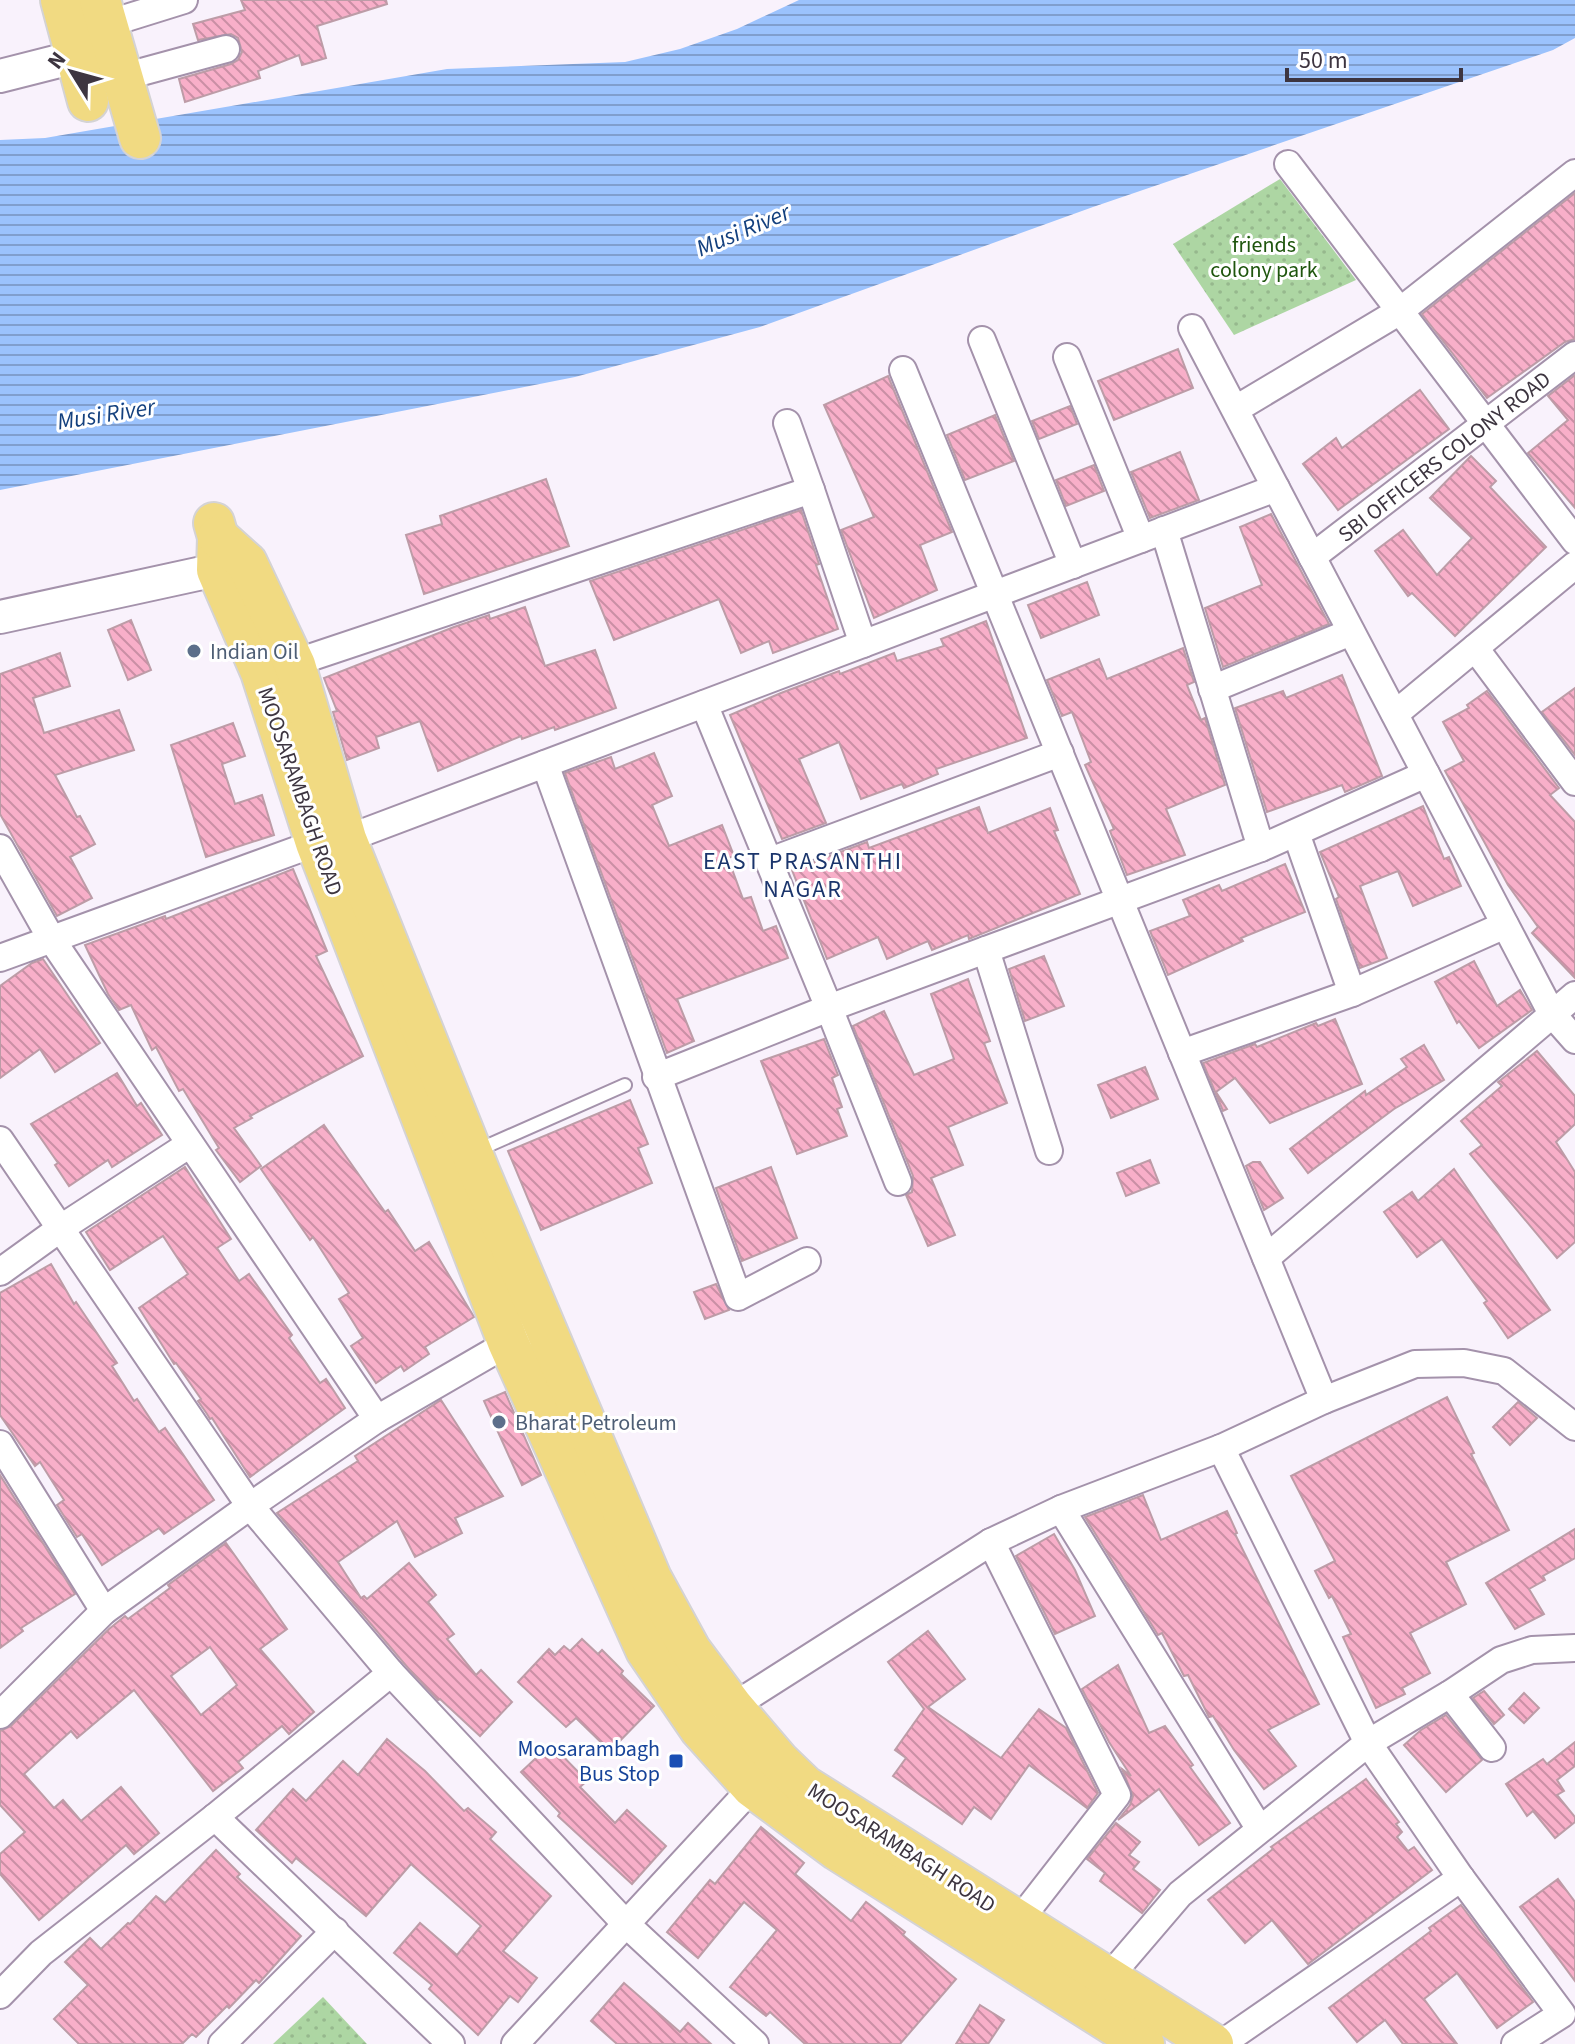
<svg xmlns="http://www.w3.org/2000/svg" width="1575" height="2044" font-family="'Source Sans 3',sans-serif">
<style>
.park{fill:url(#park-dots)}
.water{fill:url(#water-rules)}
.building{fill:url(#building-back-hatch);stroke:#bd9ca7;stroke-width:2;fill-rule:evenodd}
.lines{fill:none;stroke-linecap:round;stroke-linejoin:round}
.service-casing{stroke:#a492ab;stroke-width:16}
.minor-casing{stroke:#a492ab;stroke-width:30}
.tertiary-casing{stroke:#a492ab;stroke-width:36}
.primary-casing{stroke:#d4d3d5;stroke-width:44}
.service{stroke:#fff;stroke-width:12}
.minor{stroke:#fff;stroke-width:26}
.tertiary{stroke:#fff;stroke-width:32}
.primary{stroke:#f1da82;stroke-width:40}
.service-dot{fill:#5c6f8a;stroke:#fff;stroke-width:3}
.transit-dot{fill:#1a4fb4;stroke:#fff;stroke-width:3}
.labels{text-anchor:middle;stroke-width:6;stroke-linejoin:round;paint-order:stroke}
.park-label{font-size:22px;fill:#1e550d;stroke:#fff}
.street-label{font-size:22px;fill:#3d3540;stroke:#fff}
.service-label{font-size:22px;fill:#4e5e75;stroke:#fff;text-anchor:start}
.transit-label{font-size:22px;fill:#164399;stroke:#fff;text-anchor:end}
.water-label{font-size:24px;font-style:italic;fill:#13407e;stroke:#fff}
.neighbourhood-label{font-size:24px;letter-spacing:2px;fill:#1b356c;stroke:#fff}
</style>
<defs>
<pattern id="park-dots" width="8" height="8" patternUnits="userSpaceOnUse" patternTransform="scale(2)"><rect width="8" height="8" fill="#add6a3"/><path d="M2 2h.1M6 6h.1" fill="none" stroke="#96b88d" stroke-width="1.8" stroke-linecap="round"/></pattern>
<pattern id="water-rules" width="6" height="5" patternUnits="userSpaceOnUse" patternTransform="scale(2)"><rect width="6" height="5" fill="#9bc2fc"/><path d="M0 2.5h6" fill="none" stroke="#809ecd"/></pattern>
<pattern id="building-back-hatch" width="6" height="6" patternUnits="userSpaceOnUse" patternTransform="scale(2)"><rect width="6" height="6" fill="#f8afc9"/><path d="M-1 5l2 2M0 0l6 6M5-1l2 2" fill="none" stroke="#ca8fa5"/></pattern>
</defs>
<rect width="100%" height="100%" fill="#f9f2fc"/>
<g class="park">
<polygon points="1280,179 1356,280 1234,335 1173,244"/>
<polygon points="323,1997 367,2044 273,2044"/>
</g>
<polygon class="water" points="799,0 1575,0 1575,38 1553,50 1093,207 760,327 575,377 0,490 0,140 45,138 447,69 625,62 680,49 737,29"/>
<g class="building">
<polygon points="241,0 386,0 387,4 317,26 326,58 302,65 299,55 258,71 260,78 185,102 179,79 231,64 238,60 242,52 238,38 231,34 198,40 193,24 245,10"/>
<polygon points="1575,193 1575,339 1565,342 1487,398 1422,314"/>
<polygon points="1178,349 1193,388 1114,420 1098,381"/>
<polygon points="1575,375 1575,508 1528,453 1568,420 1548,396"/>
<polygon points="888,376 952,532 920,545 937,590 874,618 841,530 874,517 824,405"/>
<polygon points="1420,390 1449,429 1338,510 1303,464 1336,438 1342,448"/>
<polygon points="1070,406 1077,424 1039,439 1032,421"/>
<polygon points="995,415 1014,461 965,480 947,435"/>
<polygon points="1180,452 1199,500 1150,518 1131,472"/>
<polygon points="1471,456 1496,481 1490,487 1546,547 1455,636 1412,593 1408,596 1375,551 1403,530 1437,575 1472,538 1430,498"/>
<polygon points="1094,465 1104,491 1066,506 1056,480"/>
<polygon points="546,479 569,546 424,594 406,535 442,524 440,516"/>
<polygon points="801,510 819,564 816,565 838,629 773,653 769,641 741,653 719,599 614,640 590,581"/>
<polygon points="1271,514 1329,624 1223,667 1205,608 1262,585 1240,527"/>
<polygon points="1087,582 1099,615 1041,638 1028,605"/>
<polygon points="525,607 545,666 595,650 616,708 555,730 554,727 522,739 521,736 438,771 420,721 376,737 379,748 347,760 333,712 337,711 324,678 454,627 489,615 490,619"/>
<polygon points="131,620 151,670 128,680 108,630"/>
<polygon points="986,621 1027,738 936,769 938,774 904,788 902,784 861,799 839,742 799,759 826,823 782,839 730,715 781,693 839,671 840,674 894,653 897,661 944,646 941,639"/>
<polygon points="1183,648 1194,682 1187,685 1201,720 1205,718 1225,785 1166,809 1185,855 1127,875 1110,831 1114,829 1085,765 1091,762 1072,712 1062,716 1047,680 1099,659 1107,679"/>
<polygon points="60,653 70,686 33,698 44,733 119,710 134,750 55,775 77,817 80,816 95,844 70,857 92,898 57,916 0,814 0,674"/>
<polygon points="1342,675 1382,776 1345,792 1342,785 1267,812 1235,708 1283,691 1286,698"/>
<polygon points="1575,688 1575,755 1542,712"/>
<polygon points="1487,691 1559,788 1550,795 1575,822 1575,978 1532,933 1538,927 1508,885 1445,771 1464,761 1443,722 1469,708 1467,705"/>
<polygon points="233,723 245,756 222,764 235,804 262,795 274,835 206,857 171,745"/>
<polygon points="654,753 672,796 652,805 669,846 722,825 734,856 728,858 743,899 751,897 763,931 776,926 788,958 677,999 694,1041 667,1053 565,773 611,757 615,769"/>
<polygon points="1423,806 1444,859 1449,857 1461,886 1413,906 1398,871 1360,886 1387,958 1360,968 1336,899 1339,897 1320,852"/>
<polygon points="979,807 988,833 1050,808 1058,830 1054,831 1080,894 969,939 968,935 932,950 928,941 887,959 878,937 827,959 792,870 867,842 869,848"/>
<polygon points="1285,864 1305,912 1241,938 1243,941 1168,975 1150,931 1190,916 1183,900 1219,885 1222,891"/>
<polygon points="293,869 327,951 316,956 363,1056 250,1116 252,1118 234,1128 261,1166 240,1182 216,1150 219,1148 183,1089 179,1091 156,1047 152,1050 131,1005 119,1010 108,994 85,945 165,916 166,919"/>
<polygon points="1044,956 1064,1006 1025,1021 1009,969"/>
<polygon points="43,959 100,1043 55,1072 40,1049 0,1078 0,986 32,963"/>
<polygon points="1474,961 1497,1006 1520,990 1532,1010 1479,1048 1459,1021 1457,1023 1435,982"/>
<polygon points="968,979 990,1041 984,1043 1007,1103 948,1127 963,1165 931,1178 955,1235 928,1246 906,1195 912,1192 913,1176 853,1026 884,1011 914,1075 954,1059 931,994"/>
<polygon points="1335,1019 1362,1084 1270,1123 1235,1078 1216,1092 1227,1109 1223,1111 1203,1063 1255,1044 1257,1047 1316,1023 1318,1026"/>
<polygon points="824,1039 838,1075 832,1078 842,1107 837,1109 847,1136 797,1154 761,1061"/>
<polygon points="1424,1045 1444,1080 1394,1109 1308,1173 1290,1149 1365,1091 1366,1095 1407,1067 1401,1059"/>
<polygon points="1537,1051 1575,1096 1575,1124 1556,1142 1575,1172 1575,1242 1557,1258 1470,1154 1482,1145 1461,1121 1502,1086 1498,1082"/>
<polygon points="1145,1067 1158,1099 1111,1118 1098,1085"/>
<polygon points="117,1073 137,1106 141,1103 162,1135 112,1167 108,1160 69,1186 55,1165 58,1163 31,1124"/>
<polygon points="630,1100 648,1144 638,1148 652,1183 541,1230 508,1151"/>
<polygon points="324,1125 385,1212 388,1210 415,1251 429,1242 474,1317 425,1347 429,1354 404,1371 401,1366 376,1383 351,1346 363,1338 339,1299 349,1293 313,1237 310,1240 261,1169"/>
<polygon points="1150,1160 1159,1183 1126,1196 1117,1173"/>
<polygon points="1253,1162 1260,1162 1283,1198 1264,1210 1246,1166"/>
<polygon points="185,1167 231,1239 217,1248 239,1281 249,1274 292,1335 289,1338 320,1383 326,1379 345,1408 250,1477 212,1418 210,1419 207,1414 198,1401 201,1399 176,1363 174,1364 139,1308 188,1274 163,1236 110,1270 86,1232"/>
<polygon points="771,1167 797,1238 742,1261 716,1188"/>
<polygon points="1454,1169 1550,1310 1508,1338 1484,1303 1487,1301 1442,1239 1417,1257 1384,1212 1412,1192 1418,1201"/>
<polygon points="51,1264 74,1304 76,1302 117,1363 112,1366 134,1401 137,1399 159,1432 165,1428 214,1500 164,1534 159,1528 102,1565 82,1534 77,1537 57,1505 64,1500 40,1462 35,1466 0,1415 0,1293"/>
<polygon points="716,1284 729,1310 705,1319 694,1292"/>
<polygon points="505,1392 541,1475 522,1485 484,1401"/>
<polygon points="1447,1397 1474,1453 1471,1454 1509,1530 1446,1562 1466,1604 1410,1633 1430,1673 1402,1688 1405,1694 1376,1708 1343,1637 1351,1634 1332,1596 1329,1598 1315,1571 1335,1561 1291,1476"/>
<polygon points="441,1400 503,1496 455,1518 462,1533 415,1557 397,1521 338,1562 361,1598 364,1596 367,1599 409,1563 436,1595 428,1602 454,1634 447,1639 476,1675 481,1670 512,1702 480,1736 440,1699 438,1700 408,1668 277,1513 358,1461 355,1456"/>
<polygon points="1518,1402 1537,1418 1510,1445 1493,1427"/>
<polygon points="0,1475 75,1594 21,1628 23,1631 0,1648"/>
<polygon points="1143,1495 1161,1540 1227,1511 1237,1533 1235,1534 1319,1704 1268,1730 1296,1766 1264,1789 1234,1750 1213,1716 1209,1717 1188,1675 1184,1676 1162,1633 1158,1635 1085,1517"/>
<polygon points="1575,1529 1575,1558 1543,1576 1545,1580 1529,1589 1544,1614 1515,1629 1486,1583"/>
<polygon points="1054,1534 1075,1570 1095,1616 1055,1634 1016,1556"/>
<path d="M226 1543 287 1629 260 1649 314 1712 289 1734 282 1726 238 1762 243 1768 213 1791 134 1690 77 1738 71 1731 24 1774 54 1808 63 1800 81 1821 121 1787 159 1833 134 1854 126 1845 39 1920 0 1874V1854L25 1832 0 1805V1731L11 1726 109 1629 125 1616 128 1619 170 1588 168 1585ZM210 1647 237 1685 201 1715 171 1676Z"/>
<polygon points="928,1631 965,1679 928,1707 1001,1758 1039,1709 1066,1728 1098,1793 1087,1808 1029,1765 991,1819 974,1807 962,1824 893,1776 906,1758 895,1750 924,1709 888,1662"/>
<polygon points="582,1639 598,1654 602,1650 623,1671 621,1674 654,1706 610,1751 576,1718 566,1727 518,1682 549,1649 555,1655 564,1646 570,1651"/>
<polygon points="1118,1665 1149,1733 1165,1726 1193,1765 1190,1767 1230,1823 1199,1845 1159,1789 1118,1820 1130,1805 1133,1796 1122,1769 1131,1776 1109,1742 1082,1689"/>
<polygon points="1484,1691 1504,1715 1494,1724 1473,1698"/>
<polygon points="1524,1693 1539,1708 1524,1723 1509,1709"/>
<polygon points="1446,1715 1482,1760 1446,1792 1404,1745 1421,1730"/>
<polygon points="387,1739 425,1771 464,1811 468,1808 496,1832 490,1839 551,1896 503,1951 537,1978 518,2002 510,1996 478,2035 429,1989 432,1985 394,1953 420,1923 457,1955 481,1926 411,1864 366,1916 296,1858 292,1863 256,1830 293,1789 306,1801 343,1761 358,1775"/>
<polygon points="1575,1742 1575,1766 1557,1780 1564,1791 1557,1795 1575,1817 1575,1822 1555,1838 1533,1811 1527,1816 1506,1784 1543,1759 1547,1764"/>
<polygon points="551,1744 587,1781 580,1787 615,1823 627,1810 666,1846 632,1884 558,1816 560,1813 521,1772"/>
<polygon points="1366,1779 1399,1822 1396,1824 1402,1832 1397,1837 1408,1851 1414,1847 1432,1870 1308,1964 1272,1920 1245,1943 1208,1900 1273,1849 1271,1847"/>
<polygon points="1116,1823 1140,1842 1129,1855 1139,1862 1133,1869 1160,1890 1142,1913 1100,1881 1105,1873 1087,1859"/>
<polygon points="761,1827 804,1863 795,1874 851,1921 866,1902 905,1932 903,1935 956,1979 900,2044 805,2044 770,2012 766,2016 730,1987 777,1930 744,1902 698,1958 667,1932 710,1880 715,1884"/>
<polygon points="216,1850 240,1874 237,1877 301,1936 259,1983 256,1980 229,2008 227,2006 196,2037 192,2034 182,2044 79,2044 54,2019 88,1985 65,1962 90,1938 101,1949 128,1923 130,1924 156,1896 165,1903"/>
<polygon points="1558,1879 1575,1902 1575,1981 1520,1907"/>
<polygon points="1461,1905 1533,2002 1497,2028 1457,1973 1424,1999 1457,2044 1403,2044 1385,2020 1357,2042 1329,2008 1431,1931 1429,1928"/>
<polygon points="624,1983 680,2032 688,2023 711,2044 617,2044 591,2021"/>
<polygon points="980,2005 1004,2020 988,2044 956,2044"/>
</g>
<g class="lines">
<defs>
<polyline id="service" points="478,1150 625,1085"/>
<g id="minor">
<polyline points="107,24 184,0"/>
<polyline points="123,77 226,49"/>
<polyline points="1288,164 1575,541"/>
<polyline points="1192,328 1552,1014 1575,1040"/>
<polyline points="982,340 1073,565"/>
<polyline points="1067,357 1141,539"/>
<polyline points="903,370 1324,1400"/>
<polyline points="1236,409 1400,311 1575,173"/>
<polyline points="811,490 863,644"/>
<polyline points="1164,530 1261,848"/>
<polyline points="1312,557 1575,355"/>
<polyline points="1475,648 1575,782"/>
<polyline points="279,668 811,490 787,423"/>
<polyline points="1212,689 1351,632"/>
<polyline points="704,704 829,1008 898,1182"/>
<polyline points="1395,714 1575,565"/>
<polyline points="545,764 738,1297 807,1261"/>
<polyline points="1296,833 1352,993"/>
<polyline points="346,839 1276,488"/>
<polyline points="0,848 52,940 377,1419"/>
<polyline points="770,861 1060,753"/>
<polyline points="986,950 1049,1151"/>
<polyline points="0,958 316,843"/>
<polyline points="1182,1053 1352,993 1505,925"/>
<polyline points="656,1077 829,1008 1261,848 1426,774"/>
<polyline points="0,1140 250,1506 391,1673 626,1924 755,2044"/>
<polyline points="1266,1258 1575,995"/>
<polyline points="0,1272 61,1228 190,1144"/>
<polyline points="0,1444 104,1611"/>
<polyline points="1221,1448 1368,1743 1461,1878 1562,2014 1515,2044"/>
<polyline points="1061,1509 1259,1828"/>
<polyline points="991,1542 1117,1795 1018,1922"/>
<polyline points="1450,1694 1492,1748"/>
<polyline points="721,1714 991,1542 1061,1509 1221,1448 1324,1400 1415,1364 1464,1363 1504,1371 1575,1427"/>
<polyline points="0,1715 104,1611 250,1506 377,1419 522,1335"/>
<polyline points="215,1817 451,2044"/>
<polyline points="1109,1977 1180,1894 1368,1743 1450,1694 1501,1660 1532,1650 1575,1648"/>
<polyline points="0,1995 41,1953 215,1817 391,1673"/>
<polyline points="222,2044 335,1931"/>
<polyline points="515,2044 762,1777"/>
<polyline points="1221,2044 1461,1878"/>
</g>
<g id="tertiary">
<polyline points="0,76 75,57"/>
<polyline points="0,617 239,565"/>
</g>
<g id="primary">
<polyline points="61,0 88,101"/>
<polyline points="100,0 140,138"/>
<polyline points="214,523 218,537 217,570 261,672 316,843 508,1342 646,1650 700,1729 752,1787 837,1850 1144,2044"/>
<polyline points="218,537 247,563 295,665 346,839 480,1173 651,1578 691,1651 732,1706 779,1761 805,1786 1213,2044"/>
</g>
</defs>
<use href="#service" class="service-casing"/>
<use href="#minor" class="minor-casing"/>
<use href="#tertiary" class="tertiary-casing"/>
<use href="#primary" class="primary-casing"/>
<use href="#service" class="service"/>
<use href="#minor" class="minor"/>
<use href="#tertiary" class="tertiary"/>
<use href="#primary" class="primary"/>
</g>
<g class="service-dot">
<circle cx="194" cy="651" r="8"/>
<circle cx="499" cy="1422" r="8"/>
</g>
<rect class="transit-dot" x="668" y="1753" width="16" height="16" rx="4"/>
<g class="labels">
<g class="park-label">
<text x="1264" y="252">friends<tspan x="1264" dy="25">colony park</tspan></text>
</g>
<g class="street-label">
<text transform="translate(1444 456) rotate(-38)" y="8">SBI OFFICERS COLONY ROAD</text>
<text transform="translate(301 791) rotate(71)" y="8">MOOSARAMBAGH ROAD</text>
<text transform="translate(902 1847) rotate(33)" y="8">MOOSARAMBAGH ROAD</text>
</g>
<g class="service-label">
<text x="210" y="659">Indian Oil</text>
<text x="515" y="1430">Bharat Petroleum</text>
</g>
<g class="transit-label">
<text x="660" y="1756">Moosarambagh<tspan x="660" dy="25">Bus Stop</tspan></text>
</g>
<g class="water-label">
<text transform="translate(743 230) rotate(-23)" y="8">Musi River</text>
<text transform="translate(106 414) rotate(-9)" y="8">Musi River</text>
</g>
<g class="neighbourhood-label">
<text x="803" y="869">EAST PRASANTHI<tspan x="803" dy="28">NAGAR</tspan></text>
</g>
</g>
<g transform="translate(72 72) rotate(307)" stroke="#ffffff" stroke-width="6" paint-order="stroke">
<path d="M0-6L14 30L0 20L-14 30Z" fill="#3d3540"/>
<text y="-12" font-size="22" font-weight="bold" text-anchor="middle" fill="#3d3540">N</text>
</g>
<path d="M1287 68v12h174v-12" fill="none" stroke="#3d3540" stroke-width="4"/>
<text x="1299" y="68" font-size="24" fill="#3d3540" stroke="#ffffff" stroke-width="6" paint-order="stroke">50 m</text>
</svg>
